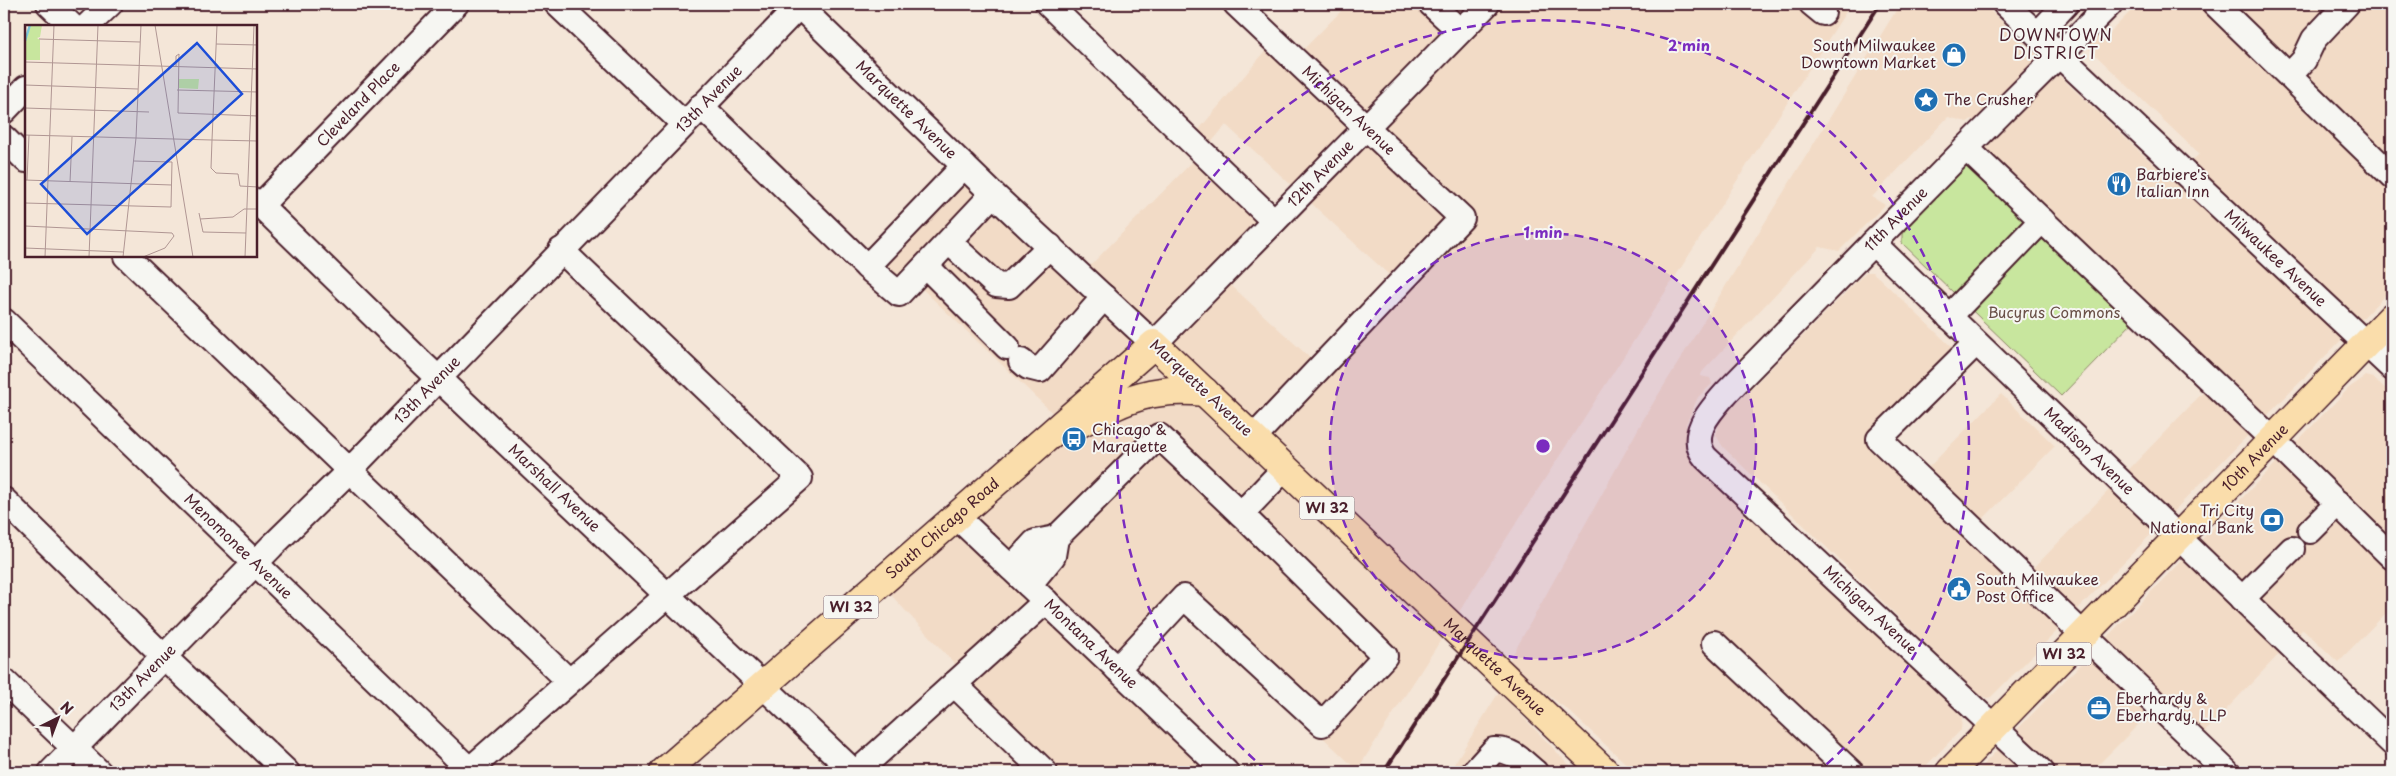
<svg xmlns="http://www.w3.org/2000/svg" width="2396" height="776" font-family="'Playpen Sans',sans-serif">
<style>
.built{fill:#f2dbc6;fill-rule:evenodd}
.green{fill:#c8e69e;stroke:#898264}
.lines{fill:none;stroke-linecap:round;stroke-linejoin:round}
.minor-casing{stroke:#4a1f2b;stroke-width:28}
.major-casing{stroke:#4a1f2b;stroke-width:31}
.minor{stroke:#f6f6f2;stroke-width:24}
.major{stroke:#faddab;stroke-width:28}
.rail{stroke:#4a1f2b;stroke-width:4}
.ring{fill:none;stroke:#7b2cbf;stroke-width:2.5;stroke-dasharray:9 6}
.labels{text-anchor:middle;stroke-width:4;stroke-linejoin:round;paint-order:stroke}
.shield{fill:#f6f6f2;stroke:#7e6067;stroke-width:1}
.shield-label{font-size:14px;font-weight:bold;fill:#4a1f2b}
.poi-label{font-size:15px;fill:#4a1f2b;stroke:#f6f6f2;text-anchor:start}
.street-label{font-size:15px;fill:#4a1f2b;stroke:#f6f6f2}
.park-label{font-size:15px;fill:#6a5148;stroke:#f6f6f2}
.neighbourhood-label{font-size:16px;letter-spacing:1px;fill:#4a1f2b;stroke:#f6f6f2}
.inset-river{fill:none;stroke:#7bc8d9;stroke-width:2.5}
.inset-road{fill:none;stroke:#b09693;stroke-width:1}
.view{fill:#1d4ed8;fill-opacity:0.15;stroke:#1d4ed8;stroke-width:2.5}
.inset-edge{fill:none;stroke:#4a1f2b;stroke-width:2.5}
.centre{fill:#7b2cbf;stroke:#f6f6f2;stroke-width:2.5}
.ring-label{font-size:15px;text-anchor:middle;font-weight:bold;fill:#7b2cbf;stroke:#f6f6f2;stroke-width:4;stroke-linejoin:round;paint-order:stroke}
</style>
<rect width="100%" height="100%" fill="#f4e6d8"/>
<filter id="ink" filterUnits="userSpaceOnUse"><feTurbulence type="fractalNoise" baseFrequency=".02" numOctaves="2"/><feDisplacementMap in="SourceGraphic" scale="10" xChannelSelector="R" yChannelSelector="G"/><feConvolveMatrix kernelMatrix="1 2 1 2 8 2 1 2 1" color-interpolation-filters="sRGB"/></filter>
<g filter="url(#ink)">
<g class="built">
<path d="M1348 4H1851L1357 770 1185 606 1123 674 1208 756 1194 772H1045L954 684 964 674 879 582 1063 423 913 280 899 294 867 267 964 166 1081 275 1202 152 1190 140 1274 41 1294 59ZM1226 125 1399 284 1320 367 1221 276 1274 221 1203 152Z"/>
<polygon points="1900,4 1983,4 2172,182 2199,154 2085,45 2094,29 2110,32 2138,4 2392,4 2392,160 2290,60 2392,184 2392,288 2072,615 2028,574 2217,378 1982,152 1994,139 1972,119 1967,122 1948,117 1872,197 1885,205 1839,251 1820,247 1703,371 1700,376 1710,378 1712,384 1698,397 1686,424 1691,457 1698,468 1959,714 1962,718 1961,730 1920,772 1635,772 1568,710 1507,665 1647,413"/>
<polygon points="1866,272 1872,272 1877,276 1958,353 1872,439 2062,626 1991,697 1987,698 1979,695 1723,447 1716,435 1720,420"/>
<polygon points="2366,376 2374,378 2392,395 2392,607 2338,662 2303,629 2199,738 2161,702 2091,772 1976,772 2349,388"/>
<polygon points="2001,394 2055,446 1977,525 1923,473"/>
<polygon points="1499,692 1576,772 1449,772"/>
</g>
<polygon class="green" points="1971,162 2137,318 2061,396 1902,243 1902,234 1907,227"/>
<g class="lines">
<defs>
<g id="minor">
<polyline points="49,4 72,26"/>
<polyline points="557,4 684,124"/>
<path id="s1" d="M797 4 993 194 1154 344 1487 4"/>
<polyline points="1048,4 1274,221"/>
<path id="s2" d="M1236 4 1462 218 1253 438"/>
<polyline points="1431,4 1460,31"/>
<polyline points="1812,4 1823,13"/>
<path id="s3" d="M2005 4 2392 368"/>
<polyline points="2215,4 2392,176"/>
<polyline points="87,26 110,4"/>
<polyline points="2038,34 2066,4"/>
<polyline points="2290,75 2304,60 2314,39 2347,4"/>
<polyline points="701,106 867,267 899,294 993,194"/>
<polyline points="4,111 26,88"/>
<polyline points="4,138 26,160"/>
<polyline points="1966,148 2272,439 2392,557"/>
<path id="s4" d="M256 201 423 364 854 772"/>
<path id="s5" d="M261 205 456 4"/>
<polyline points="949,242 996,285 1009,286 1050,246"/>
<path id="s6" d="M1873 243 2392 743"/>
<polyline points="126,256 569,681"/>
<polyline points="926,266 1007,347"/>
<polyline points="867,267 964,166"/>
<polyline points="1949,317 2042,220"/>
<path id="s7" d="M4 321 472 772"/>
<polyline points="1976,343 1879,439 2227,772"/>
<polyline points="1021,361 1028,367 1040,370 1104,297"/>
<polyline points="4,500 164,657 287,772"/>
<path id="s8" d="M956 516 1226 772"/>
<polyline points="2310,531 2338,503"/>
<polyline points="1056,538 1159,436 1241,514 1285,468"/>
<polyline points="1011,568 1035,542 1056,538 1053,556 1029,585"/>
<polyline points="2242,599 2292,549"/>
<polyline points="1714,643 1851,772"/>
<polyline points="1117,669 1184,597 1322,724 1385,656 1241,514"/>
<polyline points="4,681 99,772"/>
<polyline points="954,684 1045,772"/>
<path id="s9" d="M51 772 272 546 349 471 801 4"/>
<polyline points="467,772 800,478 561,250"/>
<polyline points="857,772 1046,601"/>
<path d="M1474 772 1494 750C1512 749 1522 761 1535 772"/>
<path id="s10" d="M2042 772 1706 458C1686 435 1712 409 1727 392L1966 148 2110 4"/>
</g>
<g id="major">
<path d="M1074 426C1124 401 1147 386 1205 392"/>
<path id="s11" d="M664 772 1154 344 1605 772"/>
<path id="s12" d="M1950 772 2392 317"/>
</g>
</defs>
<use href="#minor" class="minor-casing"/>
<use href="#major" class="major-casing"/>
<use href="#minor" class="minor"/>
<use href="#major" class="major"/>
<polyline class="rail" points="1384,772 1880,4"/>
</g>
</g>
<circle cx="1543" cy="446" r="213" fill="#7b2cbf" fill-opacity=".12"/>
<g class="ring">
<circle cx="1543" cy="446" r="213"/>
<path d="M1266 770A426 426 0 1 1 1820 770"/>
</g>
<defs>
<symbol id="shop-disc" viewBox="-11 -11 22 22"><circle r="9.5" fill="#1f6fb2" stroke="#f6f6f2"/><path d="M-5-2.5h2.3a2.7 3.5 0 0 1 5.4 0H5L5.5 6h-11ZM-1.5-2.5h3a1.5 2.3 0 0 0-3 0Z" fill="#fff"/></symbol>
<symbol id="sight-disc" viewBox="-11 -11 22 22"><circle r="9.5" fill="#1f6fb2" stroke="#f6f6f2"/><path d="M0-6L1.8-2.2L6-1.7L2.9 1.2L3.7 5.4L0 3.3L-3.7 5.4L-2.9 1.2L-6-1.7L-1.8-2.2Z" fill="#fff"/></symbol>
<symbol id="restaurant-disc" viewBox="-11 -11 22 22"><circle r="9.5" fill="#1f6fb2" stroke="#f6f6f2"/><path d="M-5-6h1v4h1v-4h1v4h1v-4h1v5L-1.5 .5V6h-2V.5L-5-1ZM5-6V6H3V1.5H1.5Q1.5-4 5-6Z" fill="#fff"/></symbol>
<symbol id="bus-disc" viewBox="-11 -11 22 22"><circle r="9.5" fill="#1f6fb2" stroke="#f6f6f2"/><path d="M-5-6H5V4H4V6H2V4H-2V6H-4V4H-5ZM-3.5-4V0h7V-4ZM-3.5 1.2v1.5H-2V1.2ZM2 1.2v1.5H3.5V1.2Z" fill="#fff"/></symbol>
<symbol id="bank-disc" viewBox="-11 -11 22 22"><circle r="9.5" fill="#1f6fb2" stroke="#f6f6f2"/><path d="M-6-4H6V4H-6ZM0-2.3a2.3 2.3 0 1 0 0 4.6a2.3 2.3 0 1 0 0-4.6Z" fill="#fff"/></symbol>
<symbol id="civic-disc" viewBox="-11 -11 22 22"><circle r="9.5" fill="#1f6fb2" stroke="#f6f6f2"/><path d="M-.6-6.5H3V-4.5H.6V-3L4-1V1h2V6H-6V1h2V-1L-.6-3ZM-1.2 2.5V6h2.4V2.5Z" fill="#fff"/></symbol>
<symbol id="office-disc" viewBox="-11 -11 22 22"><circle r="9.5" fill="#1f6fb2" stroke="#f6f6f2"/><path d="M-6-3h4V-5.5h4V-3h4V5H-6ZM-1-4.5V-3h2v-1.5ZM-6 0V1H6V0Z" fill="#fff"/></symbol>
</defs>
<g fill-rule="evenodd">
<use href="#shop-disc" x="1940" y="41" width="28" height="28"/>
<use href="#sight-disc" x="1912" y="86" width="28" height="28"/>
<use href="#restaurant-disc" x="2105" y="170" width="28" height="28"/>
<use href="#bus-disc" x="1060" y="425" width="28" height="28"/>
<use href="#bank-disc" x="2258" y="506" width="28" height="28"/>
<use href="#civic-disc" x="1945" y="575" width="28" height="28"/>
<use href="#office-disc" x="2085" y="694" width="28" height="28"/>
</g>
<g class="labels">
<g class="shield">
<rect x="1299.5" y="496.5" width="55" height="23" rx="4"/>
<rect x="823.5" y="595.5" width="55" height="23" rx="4"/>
<rect x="2036.5" y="642.5" width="55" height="23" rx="4"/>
</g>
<g class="shield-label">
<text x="1327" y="513">WI 32</text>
<text x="851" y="612">WI 32</text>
<text x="2064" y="659">WI 32</text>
</g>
<g class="poi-label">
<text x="1936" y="51" text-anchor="end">South Milwaukee<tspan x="1936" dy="17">Downtown Market</tspan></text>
<text x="1944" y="105">The Crusher</text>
<text x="2136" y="180">Barbiere's<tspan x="2136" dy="17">Italian Inn</tspan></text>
<text x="1092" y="435">Chicago &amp;<tspan x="1092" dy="17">Marquette</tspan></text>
<text x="2254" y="516" text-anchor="end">Tri City<tspan x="2254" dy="17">National Bank</tspan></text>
<text x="1976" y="585">South Milwaukee<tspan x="1976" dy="17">Post Office</tspan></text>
<text x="2116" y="704">Eberhardy &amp;<tspan x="2116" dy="17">Eberhardy, LLP</tspan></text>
</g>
<g class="street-label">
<text dy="5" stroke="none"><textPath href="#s9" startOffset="941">13th Avenue</textPath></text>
<text dy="5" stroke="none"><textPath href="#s5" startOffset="140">Cleveland Place</textPath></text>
<text dy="5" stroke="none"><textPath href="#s1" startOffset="152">Marquette Avenue</textPath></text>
<text dy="5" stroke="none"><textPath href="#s2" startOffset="155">Michigan Avenue</textPath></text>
<text dy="5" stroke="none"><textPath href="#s1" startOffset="731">12th Avenue</textPath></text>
<text dy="5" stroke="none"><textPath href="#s10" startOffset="778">11th Avenue</textPath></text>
<text dy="5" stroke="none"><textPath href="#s3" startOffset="371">Milwaukee Avenue</textPath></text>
<text transform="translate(1201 388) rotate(43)" y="5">Marquette Avenue</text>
<text dy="5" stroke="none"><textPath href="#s9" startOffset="536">13th Avenue</textPath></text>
<text dy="5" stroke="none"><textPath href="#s6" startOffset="300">Madison Avenue</textPath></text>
<text dy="5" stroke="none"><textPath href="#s12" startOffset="438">10th Avenue</textPath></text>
<text dy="5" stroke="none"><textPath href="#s4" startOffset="414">Marshall Avenue</textPath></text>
<text dy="5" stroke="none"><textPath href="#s11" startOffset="370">South Chicago Road</textPath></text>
<text dy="5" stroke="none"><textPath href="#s7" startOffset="325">Menomonee Avenue</textPath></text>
<text transform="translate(1870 610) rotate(43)" y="5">Michigan Avenue</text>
<text dy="5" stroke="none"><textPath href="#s8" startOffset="186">Montana Avenue</textPath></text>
<text dy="5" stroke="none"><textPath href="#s11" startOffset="1120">Marquette Avenue</textPath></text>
<text dy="5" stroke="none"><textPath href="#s9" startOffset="131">13th Avenue</textPath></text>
</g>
<g class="park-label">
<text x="2054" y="318">Bucyrus Commons</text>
</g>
<g class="neighbourhood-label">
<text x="2056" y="41">DOWNTOWN<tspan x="2056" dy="18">DISTRICT</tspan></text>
</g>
</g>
<g transform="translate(25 25)">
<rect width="232" height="232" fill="#f4e6d8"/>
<path d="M6 0H17L15 12 12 13 15 15V35H0V19ZM154 54H174L173 64 154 63Z" fill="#c8e69e"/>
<path class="inset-river" d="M0 16 5 0"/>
<path class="inset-road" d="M130 0 168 232M14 14 115 17M191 19 233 20M0 37 233 44M151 41V31L154 29 153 88 233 91M0 60 113 64M152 65 233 67M0 83 124 87M0 110 111 113 116 0M233 116 187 115 186 143 191 148 213 149 215 161 233 162M0 155 147 160M2 155 4 110M45 157 47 112M0 178 146 182 147 137 109 136M174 188 178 207 221 208M175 194 208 192 219 184H233M0 201 147 208 149 211 140 223 118 232M0 223 98 227M20 232 29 0M64 232 73 0M98 232 111 113 187 115 192 0M220 232 229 0"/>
<path class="view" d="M172 18 217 69 62 209 16 159Z"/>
<rect width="232" height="232" class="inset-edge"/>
</g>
<circle cx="1543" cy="446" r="8" class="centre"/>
<g class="ring-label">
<text x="1689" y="51">2 min</text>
<text x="1543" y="238">1 min</text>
</g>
<rect width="2396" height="776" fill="none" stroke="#f6f6f2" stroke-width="20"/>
<rect x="10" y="10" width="2376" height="756" fill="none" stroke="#4a1f2b" stroke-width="2" filter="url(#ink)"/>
<g transform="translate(58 718) rotate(42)" stroke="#f6f6f2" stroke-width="4" paint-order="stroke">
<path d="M0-4L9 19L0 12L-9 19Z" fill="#4a1f2b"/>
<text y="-8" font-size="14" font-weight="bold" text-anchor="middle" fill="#4a1f2b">N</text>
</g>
</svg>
